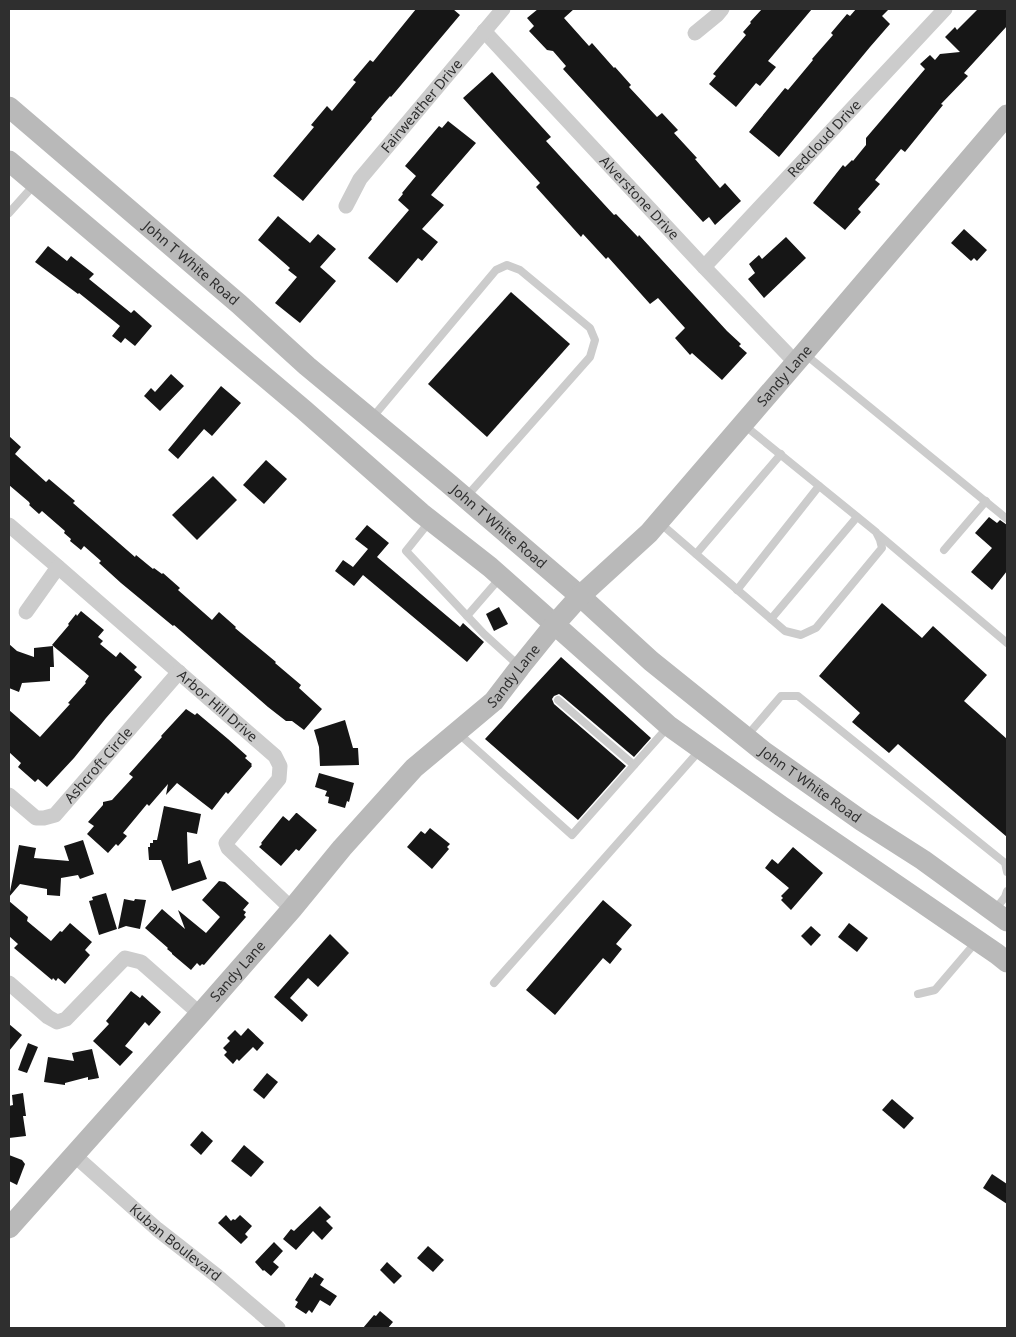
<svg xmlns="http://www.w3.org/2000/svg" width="1016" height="1337" font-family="'Noto Sans',sans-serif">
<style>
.building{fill:#161616}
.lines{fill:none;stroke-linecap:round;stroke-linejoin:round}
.lane{stroke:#ccc;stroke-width:8}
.street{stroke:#ccc;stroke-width:15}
.secondary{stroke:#b9b9b9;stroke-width:21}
.labels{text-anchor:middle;stroke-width:5;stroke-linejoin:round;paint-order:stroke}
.street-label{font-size:14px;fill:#2f2f2f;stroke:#fff}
</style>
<rect width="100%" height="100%" fill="#fff"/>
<g class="building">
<polygon points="416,9 453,9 460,15 391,97 390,96 371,118 372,119 303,201 273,176 314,127 311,125 327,106 332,111 356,82 353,80 370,60 373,62"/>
<polygon points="538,9 574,9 564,18 589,46 592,43 614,68 615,67 631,85 629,87 657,117 662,113 678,130 674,133 697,158 695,159 720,188 725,183 741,201 715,225 709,217 703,222 563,69 566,66 553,51 547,50 529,31 534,26 527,18"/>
<polygon points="762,9 812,9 768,61 776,67 760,86 756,83 736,107 709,84 716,76 713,74 746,35 743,32 751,23 750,22"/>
<polygon points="856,9 889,9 882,16 890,24 870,47 779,157 749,132 785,88 788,90 813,60 812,59 833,35 831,33 847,14 850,16"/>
<polygon points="978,9 1007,9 1007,26 964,73 968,76 941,104 943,105 905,152 901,149 875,180 880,184 858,209 861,212 845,230 813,203 843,165 845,167 852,160 853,161 866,145 866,138 925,69 920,64 930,55 935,60 940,54 960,52 945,37 955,27 957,30"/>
<polygon points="492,72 551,137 546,141 614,215 616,214 638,237 639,235 727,331 741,344 739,346 747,353 722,380 692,353 690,355 675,338 685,328 658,298 650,304 608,257 606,259 583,234 581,237 536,187 540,183 463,98"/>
<polygon points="448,121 476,143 431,195 444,205 422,229 438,242 422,261 418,258 397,283 368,258 409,210 398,200 403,194 402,193 416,176 405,166 439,126 442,128"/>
<polygon points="278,216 310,243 318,234 336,249 320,267 336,281 300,323 275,303 297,277 288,270 290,268 258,240"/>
<polygon points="964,229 987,250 977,261 974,258 971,261 951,243"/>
<polygon points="786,237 806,258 764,298 748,279 755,273 749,264 759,255 762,259"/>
<polygon points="48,246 67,261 71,256 94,274 89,279 131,313 134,310 152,326 135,346 125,338 121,343 112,336 120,326 79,293 78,294 35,262"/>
<polygon points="511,292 570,344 487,437 428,384"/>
<polygon points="171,374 184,386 160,411 144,396 151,388 155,392"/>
<polygon points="221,386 241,403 212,436 204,429 178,459 168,450"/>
<polygon points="9,436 21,447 15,454 46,482 49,479 75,501 73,503 135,557 136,555 153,569 154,568 162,574 163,573 180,588 178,590 212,620 219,612 236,627 235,628 276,662 275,663 301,685 299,688 322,709 304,730 292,721 286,721 268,707 174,625 173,626 121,583 99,563 101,561 84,546 81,550 70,541 71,539 64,533 65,531 42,511 39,514 29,505 30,504 29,502 9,485"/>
<polygon points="266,460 287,479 264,504 243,485"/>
<polygon points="213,476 237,500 197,540 172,515"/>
<polygon points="989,517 997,523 1000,520 1007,525 1007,571 992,590 971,572 992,548 975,533"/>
<polygon points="367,525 389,543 377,557 460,627 463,623 484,642 467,662 363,575 354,586 335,571 343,560 353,567 368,549 355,539"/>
<polygon points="882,603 922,638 933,626 987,675 964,701 1007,739 1007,837 898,744 889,753 852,722 860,713 819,676"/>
<polygon points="499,607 508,624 494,631 486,614"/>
<polygon points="81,611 104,630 98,637 103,641 100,644 116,657 120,652 137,667 134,670 142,677 106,718 74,758 47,787 38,779 35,782 18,767 21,763 9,752 9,710 40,737 70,704 68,703 86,683 85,682 89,676 52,645 69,625 68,624 76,614 77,616"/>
<polygon points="9,644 17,651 34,657 34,648 53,646 54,667 50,667 50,681 22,683 19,692 9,688"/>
<polygon points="561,657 651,738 634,757 562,696 559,694 554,696 552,699 554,704 626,766 578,820 485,739"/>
<polygon points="186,709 195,715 197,713 228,739 247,756 245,758 252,764 251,765 252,766 228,794 226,792 212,810 177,783 166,795 168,784 149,806 147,804 123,833 127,836 118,846 116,844 108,853 87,834 94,826 88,822 103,805 103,802 112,800 133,777 129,774 162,737 161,736"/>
<polygon points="345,720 353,748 358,748 359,765 320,766 319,747 314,730"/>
<polygon points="319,773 354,783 349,802 347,801 345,808 328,803 329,797 325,796 327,791 315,787"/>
<polygon points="164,806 201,814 197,834 187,832 188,864 200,860 207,879 172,891 161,860 149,860 148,847 150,847 150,843 153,843 153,840 157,840"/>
<polygon points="296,813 297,813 317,830 299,851 296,849 281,866 259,847 262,844 261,843 283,816 289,821"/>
<polygon points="430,828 450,844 447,847 449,849 432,869 407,847 421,831 425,834"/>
<polygon points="83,840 94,874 80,879 78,875 61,878 60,896 47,895 47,889 20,884 9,897 19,845 36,848 34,858 69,861 64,846"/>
<polygon points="793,847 823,873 791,910 781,900 783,898 781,896 789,888 765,868 772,859 778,864"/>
<polygon points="219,881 225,882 249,903 243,910 246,912 244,915 246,917 204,965 202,964 200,966 197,963 191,970 172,954 172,953 167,949 168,948 145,928 162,909 185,929 178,910 206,933 220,917 202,900"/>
<polygon points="106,893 117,929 99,935 89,901 93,900 92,897"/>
<polygon points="124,899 134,901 135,899 146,900 140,929 126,926 118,929"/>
<polygon points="603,900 632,925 616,944 622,949 610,964 603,958 555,1015 526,990"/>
<polygon points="9,901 28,917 27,921 51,941 60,931 62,932 70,923 92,942 85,950 90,955 65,984 58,978 56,981 53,978 52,980 14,948 18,944 9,936"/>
<polygon points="849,923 868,938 857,952 838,937"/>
<polygon points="811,926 821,935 811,946 801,936"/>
<polygon points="330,934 349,953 318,987 308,978 290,998 308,1015 302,1022 274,997"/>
<polygon points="131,991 140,998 142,995 161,1012 149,1026 145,1022 125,1046 133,1052 120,1066 93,1041 109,1024 106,1021"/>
<polygon points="9,1024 22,1035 9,1051"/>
<polygon points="248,1028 264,1043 257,1051 253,1047 239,1061 237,1059 233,1064 224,1055 227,1052 223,1048 230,1041 227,1038 235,1030 241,1036"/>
<polygon points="28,1043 38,1047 27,1073 18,1070"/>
<polygon points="92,1049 99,1078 88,1080 88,1077 65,1083 65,1085 44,1082 48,1057 74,1061 72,1053"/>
<polygon points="267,1073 278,1082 264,1099 253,1090"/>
<polygon points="23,1093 26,1116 23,1116 26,1136 9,1138 9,1106 13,1105 12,1095"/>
<polygon points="892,1099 914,1118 904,1129 882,1110"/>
<polygon points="202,1131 213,1141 201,1155 190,1145"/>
<polygon points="244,1145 264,1162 251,1177 231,1161"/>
<polygon points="9,1155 22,1160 25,1164 17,1185 9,1181"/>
<polygon points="992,1174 1007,1184 1007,1204 983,1188"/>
<polygon points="320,1206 331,1217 326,1221 333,1228 322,1240 313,1231 296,1250 283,1239 291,1229 294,1231"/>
<polygon points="226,1215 231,1221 233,1219 235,1220 240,1215 252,1226 245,1234 248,1237 241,1244 218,1223"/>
<polygon points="274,1242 283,1251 273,1262 279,1267 271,1276 264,1270 263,1271 255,1262"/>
<polygon points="428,1246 444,1260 433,1272 417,1258"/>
<polygon points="387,1262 402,1276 394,1284 380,1270"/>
<polygon points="315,1273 324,1279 320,1285 337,1296 330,1306 320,1300 312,1313 309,1310 306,1314 295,1307 298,1302 295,1300 310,1277 312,1278"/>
<polygon points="380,1311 393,1322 388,1328 363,1328 374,1315 376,1316"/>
</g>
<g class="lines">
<g class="lane">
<polyline points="9,213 34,185"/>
<polyline points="806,355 1007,519"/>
<polyline points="372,418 496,270 507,265 520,270 590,328 595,340 590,357 467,496"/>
<polyline points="430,521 406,551 484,634 518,665"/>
<polyline points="660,523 785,631 801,635 816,628 882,548 880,540 876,532 744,425"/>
<polyline points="879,535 1007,643"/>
<polyline points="944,550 986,501"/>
<polyline points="696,554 781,454"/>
<polyline points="737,590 819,486"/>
<polyline points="467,616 500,578"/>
<polyline points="771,619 857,517"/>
<polyline points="558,700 634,765"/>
<polyline points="458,733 572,835 667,728"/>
<polyline points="746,737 781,696 798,696 1005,863 1007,872"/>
<polyline points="994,911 1005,897 1007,891"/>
<polyline points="494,983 700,750"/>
<polyline points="918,994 935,990 976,942"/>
</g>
<g class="street">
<path id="s1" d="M484 31 704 267 796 363"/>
<polyline points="695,33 717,15 722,9"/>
<path id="s2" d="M346 206 360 179 503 9"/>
<path id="s3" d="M704 267 945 9"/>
<path id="s4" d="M9 525 58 567 275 756 280 766 279 779 226 843 228 848 292 909"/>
<polyline points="26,612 58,567"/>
<path id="s5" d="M9 795 36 818H44L55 815 179 672"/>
<polyline points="9,983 48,1017 57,1022 66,1019 125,958 141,962 200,1014"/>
<path id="s6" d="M74 1155 157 1229 217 1276 278 1328"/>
</g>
<g class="secondary">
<path id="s7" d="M9 107 239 304 307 366 448 483 580 596 651 661 763 751 862 821 923 860 1007 921"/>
<polyline points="9,161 304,410 421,513 490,567 669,726 781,806 997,954 1007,962"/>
<path id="s8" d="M9 1228 200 1014 292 909 342 848 414 768 494 701 520 667 554 625 580 596 649 533 804 353 1007 115"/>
</g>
</g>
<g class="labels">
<g class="street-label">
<text dy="5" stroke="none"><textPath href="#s2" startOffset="126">Fairweather Drive</textPath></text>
<text dy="5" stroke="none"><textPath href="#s3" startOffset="176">Redcloud Drive</textPath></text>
<text dy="5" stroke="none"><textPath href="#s1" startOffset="228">Alverstone Drive</textPath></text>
<text dy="5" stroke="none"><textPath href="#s7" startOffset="240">John T White Road</textPath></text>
<text dy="5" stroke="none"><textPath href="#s8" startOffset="1154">Sandy Lane</textPath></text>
<text dy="5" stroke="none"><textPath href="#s7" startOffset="645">John T White Road</textPath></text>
<text dy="5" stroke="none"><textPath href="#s8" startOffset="749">Sandy Lane</textPath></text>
<text dy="5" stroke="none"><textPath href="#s4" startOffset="276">Arbor Hill Drive</textPath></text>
<text dy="5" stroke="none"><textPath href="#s5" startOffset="121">Ashcroft Circle</textPath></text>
<text dy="5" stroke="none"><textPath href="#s7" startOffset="1050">John T White Road</textPath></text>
<text dy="5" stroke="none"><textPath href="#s8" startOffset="344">Sandy Lane</textPath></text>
<text dy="5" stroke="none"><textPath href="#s6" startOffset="134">Kuban Boulevard</textPath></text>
</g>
</g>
<rect width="1016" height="1337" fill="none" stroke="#2f2f2f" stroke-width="20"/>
</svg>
